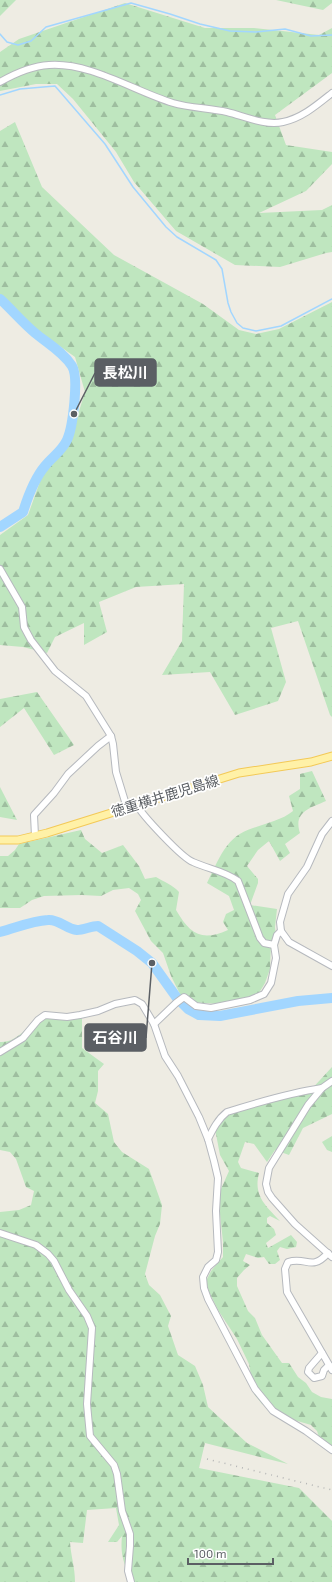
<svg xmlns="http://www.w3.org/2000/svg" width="332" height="1582" font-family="'Exo 2','Noto Sans JP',sans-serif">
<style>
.forest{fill:url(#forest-firs)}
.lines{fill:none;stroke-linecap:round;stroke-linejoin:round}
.stream{stroke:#a2d6ff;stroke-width:1.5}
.river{stroke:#a2d6ff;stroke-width:10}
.minor-casing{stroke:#b6b9be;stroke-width:8}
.major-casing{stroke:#f3c957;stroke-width:9}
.minor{stroke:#fff;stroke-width:6}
.major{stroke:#fff1a7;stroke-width:7}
.rail{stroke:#b4b5b5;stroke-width:1.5;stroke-dasharray:1 5;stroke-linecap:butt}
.labels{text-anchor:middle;stroke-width:3.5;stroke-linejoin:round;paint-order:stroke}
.street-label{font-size:14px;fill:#5b5f64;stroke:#fff}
.leader{fill:none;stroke:#5b5f64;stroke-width:1.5}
.callout-dot{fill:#5b5f64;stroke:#fff;stroke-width:1.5}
.callout{fill:#5b5f64;stroke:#5b5f64;stroke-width:1.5}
.callout-label{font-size:15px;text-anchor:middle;font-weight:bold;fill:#fff}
</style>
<defs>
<pattern id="forest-firs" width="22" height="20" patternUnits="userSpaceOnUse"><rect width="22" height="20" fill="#bfe6bf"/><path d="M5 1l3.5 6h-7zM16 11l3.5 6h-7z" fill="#9ebe9f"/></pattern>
</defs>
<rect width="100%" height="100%" fill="#eeece3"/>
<g class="forest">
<polygon points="0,0 16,0 0,16"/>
<polygon points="276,0 332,0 332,3 323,10"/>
<polygon points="125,3 205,28 254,28 319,35 332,28 332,73 275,115 286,145 332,152 332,164 306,191 259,213 322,210 332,205 332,252 326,253 280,267 235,265 176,231 134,182 116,152 73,99 57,84 36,84 0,91 0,52 19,39"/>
<polygon points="15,122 42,187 114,255 203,304 239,330 256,334 279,329 332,302 332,717 330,715 298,621 271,628 286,682 278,701 235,715 210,672 162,675 182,641 184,584 136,587 99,602 107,632 84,645 84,623 55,637 47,653 23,647 0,645 0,535 28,515 43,473 69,443 85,392 75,357 19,317 0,296 0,131"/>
<polygon points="37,692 74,745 54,755 24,708 0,727 0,699"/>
<path d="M312 771 326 801C310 808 293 812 300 833L285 844 290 853 280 861 269 841 258 850 247 866 258 879V883L250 905 277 909 275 927 276 936 271 943 270 969 265 983 259 993 251 998 218 1004 191 1002 181 996 171 976 163 953 151 941 135 911 141 900 138 894 129 888 113 890 101 896 82 895 44 896 32 900 20 908H0V856H8L15 850 19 844 81 830 85 839 102 853 123 845 139 866 145 879 156 877C164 882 173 885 179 892L176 910C190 934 201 942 228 930L223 922 226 914 234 910 229 896 207 883C219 859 226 836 253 828 267 823 282 820 293 811L289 796 300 789V774Z"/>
<polygon points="0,787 17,820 0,817"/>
<path d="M82 1016V1048L104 1064 98 1071V1091L95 1103 108 1114 114 1142 122 1152 149 1169 162 1205 160 1224 155 1236 145 1274 149 1285 160 1295 171 1316 168 1326 178 1355 195 1366 203 1385 208 1407 247 1443 288 1464 205 1443 199 1468 299 1488 332 1521V1582H133C124 1565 120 1556 122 1536L117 1542H108L119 1525 116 1508 87 1510 83 1543 70 1542C71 1557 75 1567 75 1582H0V1212L19 1210 31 1205 34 1191 26 1187 16 1159 10 1152 0 1150V1042C18 1043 26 1025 42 1019 52 1015 71 1016 82 1016Z"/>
<path d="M332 1067V1114L303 1128 289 1155 275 1150 267 1162 254 1144 245 1142 238 1162 241 1168 259 1173C253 1196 266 1206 280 1221L270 1216 267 1218V1223L274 1229 276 1235 266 1243 268 1248 291 1235 297 1242 296 1247 287 1249 280 1247 277 1251 280 1260 275 1264H269L264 1257 258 1258 246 1254 243 1261 250 1265 244 1270 237 1278V1286L248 1311 255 1318 262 1335 282 1363H289L298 1377 306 1383 312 1392 321 1397 332 1399V1450L322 1446 317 1431 311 1425 294 1420 262 1404 254 1394 249 1364 237 1339 218 1310 209 1292 206 1281 211 1271 223 1257V1242L219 1205 221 1189 229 1171 220 1155 215 1129 227 1115 241 1106 308 1093Z"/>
<polygon points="332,1136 332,1152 327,1150 322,1142"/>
</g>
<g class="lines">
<g class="stream">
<polyline points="0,34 7,42 18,45 31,41 46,27 131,3 170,14 200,24 230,31 256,32 285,29 311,36 332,35"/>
<polyline points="0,95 20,89 55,86 105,144 133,187 166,227 177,237 216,260 222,269 228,303 231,312 237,323 243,328 256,331 281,326 332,299"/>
</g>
<g class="river">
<path d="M0 299C12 310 23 323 35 333 47 343 63 352 72 366 79 377 73 427 67 440 62 451 52 457 45 466 34 479 28 496 23 512L0 527"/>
<path d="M0 932C16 928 31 921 48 920 59 919 66 929 77 930 84 930 91 926 98 926L137 951 152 963 177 998 188 1009 199 1015 220 1016 298 1001 332 998"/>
</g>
<defs>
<g id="minor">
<path d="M0 82C14 74 33 66 49 65 90 62 134 91 173 103 190 108 209 108 227 112 244 116 265 126 283 122 302 118 317 105 332 93"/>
<polyline points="0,569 22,607 24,627 31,640 55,671 86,696 111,736 113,744 116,772 127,808"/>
<path d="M137 805C142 815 182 858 193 862 208 869 225 871 238 881L260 938 264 943 274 945"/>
<polyline points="332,821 322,834 307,867 288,894 280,922 281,931 289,942 332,966"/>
<polyline points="35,836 34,815 54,793 68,774 98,746 111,736"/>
<polyline points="154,1024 176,1003 184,997 196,1006 211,1008 250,1000 264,994 271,983 276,958 274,945 277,935 281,931"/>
<polyline points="0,1052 23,1038 38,1020 45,1015 67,1017 80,1015 98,1011 115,1004 135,1000 142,1004 154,1024 165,1056 178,1076 199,1117 208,1139 214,1161 218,1178 216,1211 218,1252 216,1260 208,1267 203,1277 204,1288 208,1299 255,1389 273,1411 306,1431 332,1450"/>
<polyline points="332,1081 322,1088 308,1105 269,1168 266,1184 268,1192 272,1198 295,1224 332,1257"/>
<path d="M208 1139C213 1129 218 1119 227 1112 259 1102 289 1093 322 1088"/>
<polyline points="0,1233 36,1245 48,1254 54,1261 69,1290 87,1316 92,1328 87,1404 90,1436 114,1465 117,1474 122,1511 130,1534 130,1546 128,1571 131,1582"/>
<path d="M328 1253C311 1272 307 1256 288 1262L285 1269 287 1292 332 1370"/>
<polyline points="322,1353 309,1368 308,1372 314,1378 322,1376 324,1370 329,1365"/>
</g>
<polyline id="major" points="0,840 18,840 47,833 239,773 311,762 332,756"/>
</defs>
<use href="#minor" class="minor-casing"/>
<use href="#major" class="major-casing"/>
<use href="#minor" class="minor"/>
<use href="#major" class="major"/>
<polyline class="rail" points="207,1459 332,1490"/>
</g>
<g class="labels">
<g class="street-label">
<text transform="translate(165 796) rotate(-17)" y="5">徳重横井鹿児島線</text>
</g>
</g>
<path class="leader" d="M74 414L95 373M152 963L146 1038"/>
<g class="callout-dot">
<circle cx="74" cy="414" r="4"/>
<circle cx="152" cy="963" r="4"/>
</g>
<g class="callout">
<rect x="95" y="359" width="61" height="27" rx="4"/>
<rect x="85" y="1024" width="61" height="27" rx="4"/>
</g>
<g class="callout-label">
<text x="125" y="378">長松川</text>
<text x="115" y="1043">石谷川</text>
</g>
<path d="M188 1558v6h85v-6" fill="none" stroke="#5b5f64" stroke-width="2"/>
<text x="194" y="1558" font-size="12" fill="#5b5f64" stroke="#ffffff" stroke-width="3" paint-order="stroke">100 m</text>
</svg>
